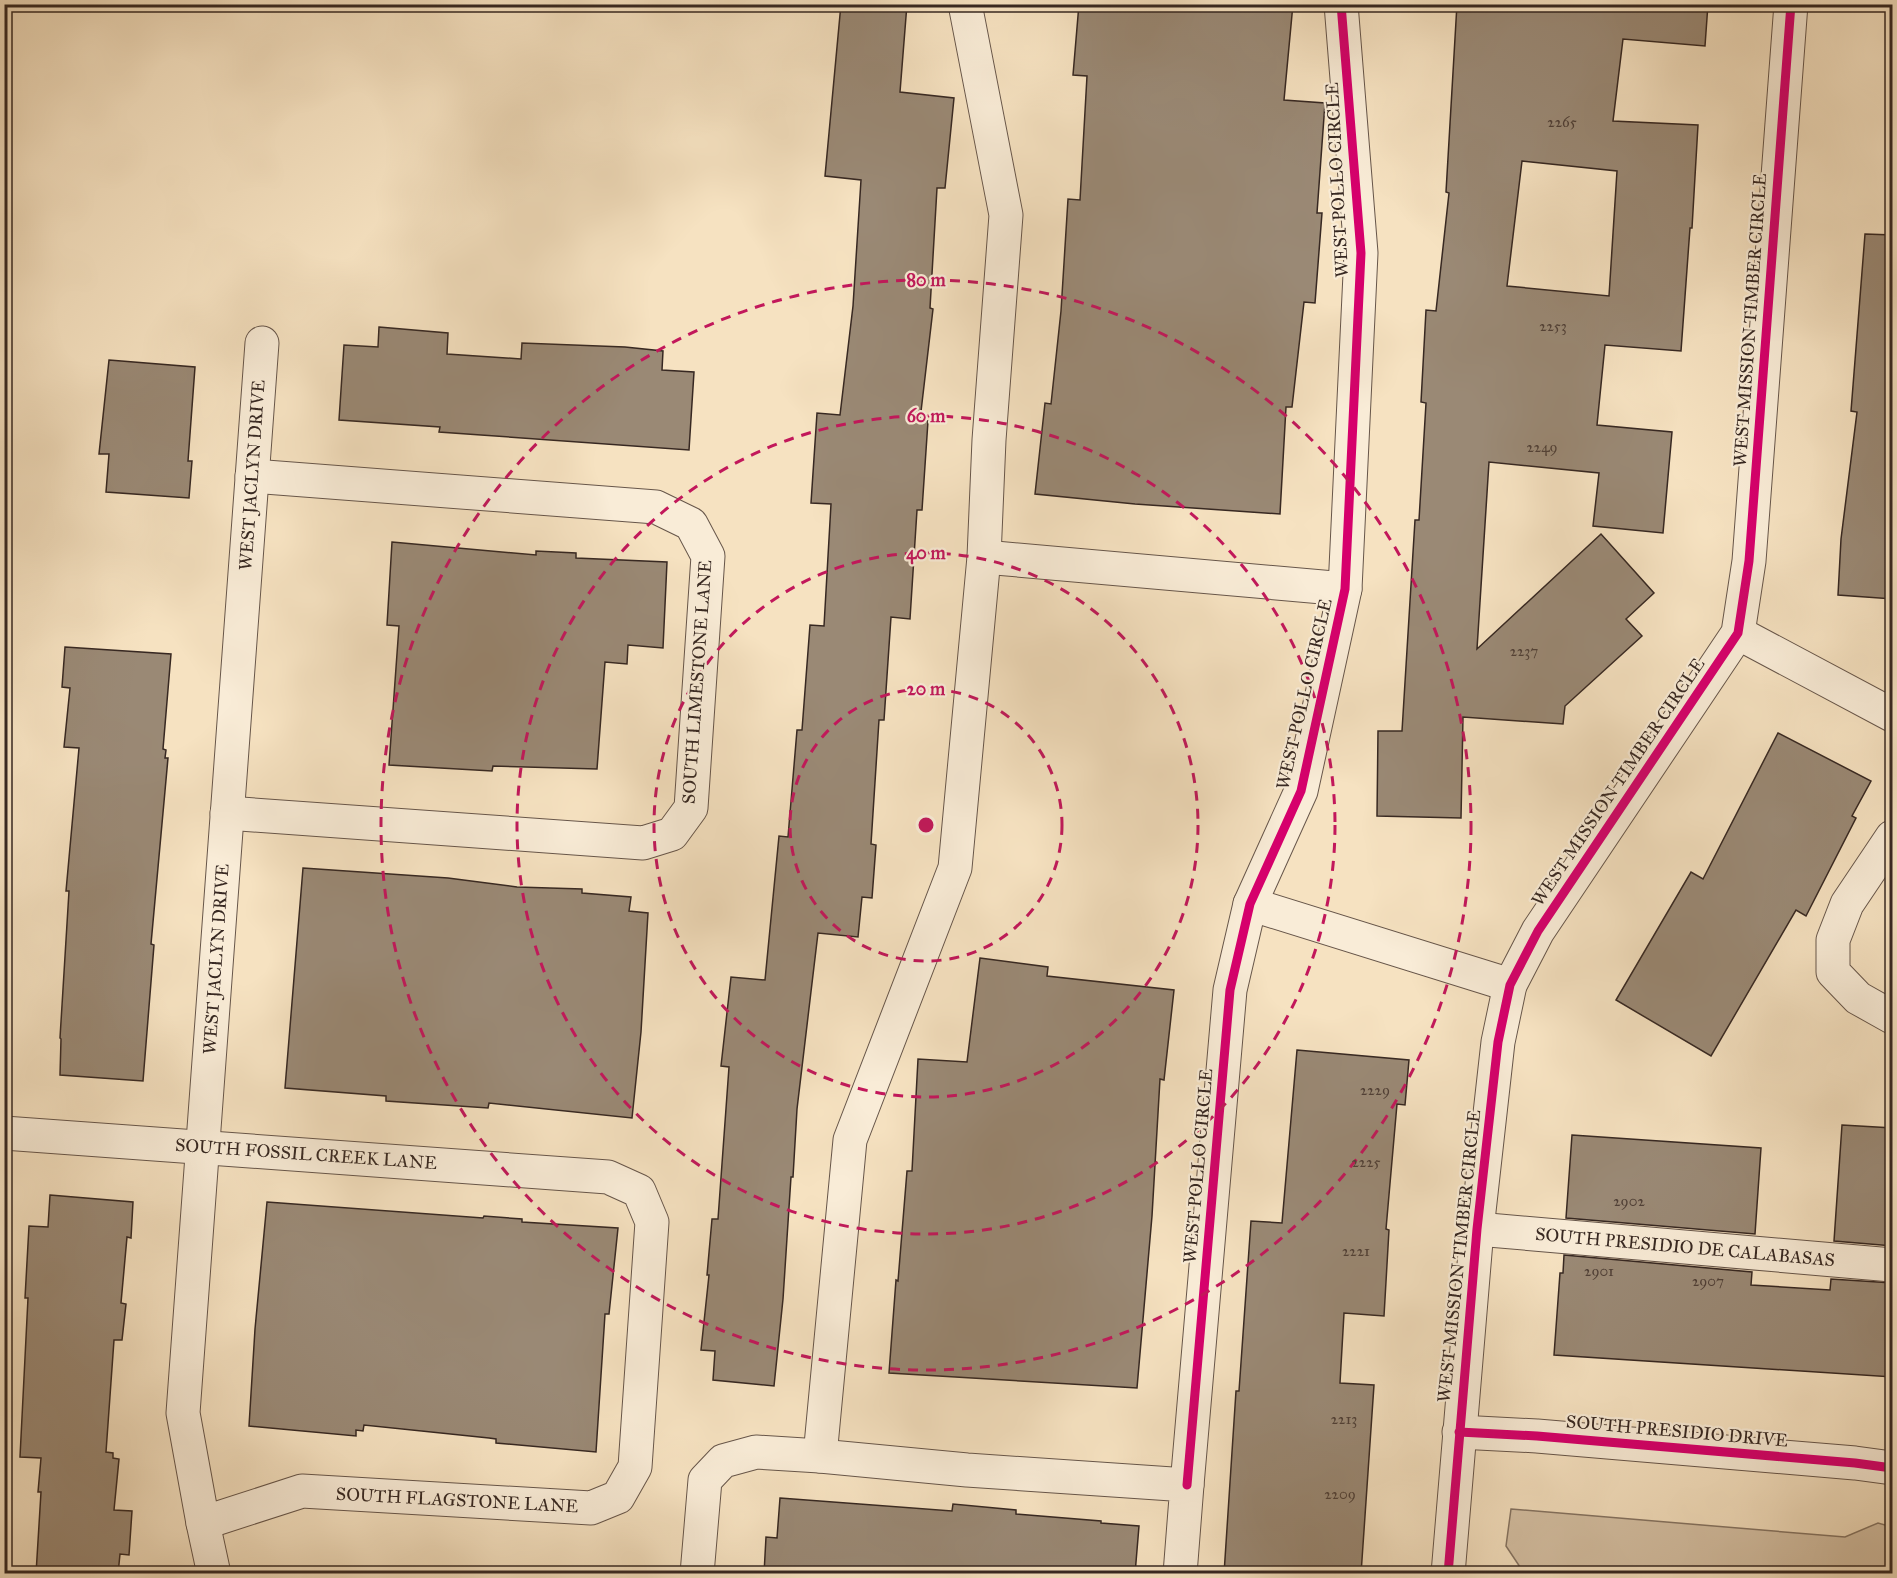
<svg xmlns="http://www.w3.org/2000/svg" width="1897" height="1578" font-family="'IM FELL Great Primer',serif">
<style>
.green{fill:#d6c2a6;stroke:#867564;stroke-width:1.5}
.building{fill:#9a8975;stroke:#372822;stroke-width:1.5;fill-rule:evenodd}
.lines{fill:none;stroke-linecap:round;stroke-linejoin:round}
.minor-casing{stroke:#67564a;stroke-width:35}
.minor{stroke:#f9ecd7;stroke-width:33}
.cycleway-casing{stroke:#f9ecd7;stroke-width:13}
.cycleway{stroke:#d6006c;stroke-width:9}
.ring{fill:none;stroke:#c2185b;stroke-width:3;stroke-dasharray:10 8}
.labels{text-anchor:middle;stroke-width:4.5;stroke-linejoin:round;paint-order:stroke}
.number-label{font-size:15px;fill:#504037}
.street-label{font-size:18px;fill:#372822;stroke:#f9ecd7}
.centre{fill:#c2185b;stroke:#f9ecd7;stroke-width:3}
.ring-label{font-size:18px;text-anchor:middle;font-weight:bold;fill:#c2185b;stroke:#f9ecd7;stroke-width:4.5;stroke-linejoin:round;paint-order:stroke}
</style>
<rect width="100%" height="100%" fill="#f6e2c1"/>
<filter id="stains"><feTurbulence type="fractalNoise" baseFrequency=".00333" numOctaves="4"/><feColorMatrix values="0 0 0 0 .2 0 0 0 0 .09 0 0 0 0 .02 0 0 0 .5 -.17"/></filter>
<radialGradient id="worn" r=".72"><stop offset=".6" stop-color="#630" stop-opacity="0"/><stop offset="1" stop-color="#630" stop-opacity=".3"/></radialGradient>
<polygon class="green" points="1511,1509 1845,1537 1878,1523 1892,1527 1892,1573 1519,1573 1520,1567 1506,1546"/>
<g class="building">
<polygon points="841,4 907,4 900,92 954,98 945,188 937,188 930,308 933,309 920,420 928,421 922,510 917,510 910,619 891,617 884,720 879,720 871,844 876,845 872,898 862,897 858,937 818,933 797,1109 793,1177 791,1177 783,1299 774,1386 713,1380 715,1351 701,1350 709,1275 707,1275 712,1219 718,1219 729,1067 721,1066 731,977 765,980 779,836 788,837 797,730 802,730 810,625 824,626 831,504 811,503 817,413 840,415 853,306 861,180 825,176"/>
<polygon points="1079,4 1293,4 1284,100 1325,103 1317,213 1322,213 1315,303 1304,302 1292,407 1286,407 1280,514 1135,504 1035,494 1045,403 1051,404 1061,311 1068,199 1080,200 1087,76 1073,75"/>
<path d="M1457 4H1708L1705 46 1623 39 1613 121 1698 125 1692 228H1690L1681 351 1605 345 1597 425 1672 432 1663 533 1593 526 1599 473 1489 462 1477 649 1601 534 1654 593 1626 619 1642 636 1565 706 1563 724 1463 717 1461 818 1377 816 1378 731H1402L1415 520H1419L1426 403 1421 402 1426 310 1436 311 1449 193 1446 192ZM1522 161 1617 171 1609 296 1507 286Z"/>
<polygon points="1865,234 1893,235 1893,599 1838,595 1841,539 1857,412 1851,411"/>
<polygon points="379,327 448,333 447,354 521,359 522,343 625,347 663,351 662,370 694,372 689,450 481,435 439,432 440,427 339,420 344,345 378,347"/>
<polygon points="109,360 195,367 188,461 192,461 189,498 106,492 109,454 99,454"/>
<polygon points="392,542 536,555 536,551 576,553 576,558 667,562 663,648 628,645 627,664 605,662 597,769 493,766 492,771 389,765 399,626 387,625"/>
<polygon points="65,647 171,654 163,749 166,750 165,758 168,758 151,944 154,945 143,1081 60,1075 61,1039 60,1038 69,891 66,891 79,748 64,747 70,688 62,687"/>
<polygon points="1778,733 1871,781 1852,816 1856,818 1806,916 1796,910 1711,1056 1616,1000 1691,872 1703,879"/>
<polygon points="303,868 448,878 517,887 582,889 582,893 631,897 629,911 648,913 641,1032 632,1118 489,1103 488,1108 386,1101 386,1096 285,1088"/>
<polygon points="980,958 1048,967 1047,976 1174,990 1164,1080 1160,1079 1152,1216 1137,1388 889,1373 896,1280 898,1281 907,1171 912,1171 918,1059 967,1062"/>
<polygon points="1297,1050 1409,1060 1405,1105 1397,1104 1386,1229 1389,1230 1384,1316 1344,1313 1340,1383 1374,1385 1361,1574 1224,1574 1236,1391 1239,1391 1251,1221 1282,1223"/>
<polygon points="1842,1125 1893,1128 1893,1246 1834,1241"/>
<polygon points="1572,1135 1761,1148 1755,1234 1566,1218"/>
<polygon points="50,1195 133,1202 131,1238 127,1237 121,1303 126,1304 122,1340 114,1340 106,1452 113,1453 113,1458 119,1459 114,1510 132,1511 129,1555 120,1554 118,1574 36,1574 41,1492 38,1492 41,1458 20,1457 28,1298 25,1298 29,1226 48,1227"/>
<polygon points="267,1202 483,1218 484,1216 522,1219 522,1222 618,1228 609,1314 605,1314 596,1452 496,1443 496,1439 489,1438 364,1425 363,1431 356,1430 356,1436 249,1426 255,1329"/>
<polygon points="1564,1255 1752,1272 1751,1285 1830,1290 1831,1279 1893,1283 1893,1377 1554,1355 1560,1273 1563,1273"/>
<polygon points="780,1498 952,1511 953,1504 1016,1510 1016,1514 1101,1521 1101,1523 1139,1526 1135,1574 764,1574 766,1537 777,1538"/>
</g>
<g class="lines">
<defs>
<g id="minor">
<polyline points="984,557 1345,589"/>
<polyline points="1738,633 1892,715"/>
<polyline points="227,813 643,843 672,834 691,808 708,556 691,524 656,507 252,476"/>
<polyline points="1892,837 1847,904 1833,940 1833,972 1858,998 1892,1017"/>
<polyline points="1250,904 1510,985"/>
<polyline points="4,1133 608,1177 639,1191 652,1222 635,1467 618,1497 591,1508 302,1491 203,1523"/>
<polyline points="1477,1229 1892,1265"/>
<polyline points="1459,1432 1537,1436 1855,1463 1892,1468"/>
<polyline points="820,1456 850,1140 955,868 984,557 989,440 1006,215 965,4"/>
<polyline points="1187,1485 1230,990 1250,904 1301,791 1345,589 1361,253 1341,4"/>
<polyline points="214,1574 203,1523 183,1413 262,343"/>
<polyline points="697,1574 705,1480 723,1461 756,1452 820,1456 967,1470 1187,1485 1180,1574"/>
<polyline points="1448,1574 1477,1229 1498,1042 1510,985 1538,931 1738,633 1749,561 1791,4"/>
</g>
</defs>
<use href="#minor" class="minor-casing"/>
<use href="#minor" class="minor"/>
<defs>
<g id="cycleway">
<polyline points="1459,1432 1537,1436 1855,1463 1892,1468"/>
<polyline points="1187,1485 1230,990 1250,904 1301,791 1345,589 1361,253 1341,4"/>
<polyline points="1448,1574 1477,1229 1498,1042 1510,985 1538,931 1738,633 1749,561 1791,4"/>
</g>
</defs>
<use href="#cycleway" class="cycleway-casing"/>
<use href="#cycleway" class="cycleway"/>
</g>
<g class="ring">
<circle cx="926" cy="825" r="136"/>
<circle cx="926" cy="825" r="272"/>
<circle cx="926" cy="825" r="409"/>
<circle cx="926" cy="825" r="545"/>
</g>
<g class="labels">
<g class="number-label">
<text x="1562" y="127">2265</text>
<text x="1553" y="331">2253</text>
<text x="1542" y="452">2249</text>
<text x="1524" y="656">2237</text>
<text x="1375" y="1095">2229</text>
<text x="1366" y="1167">2225</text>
<text x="1629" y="1206">2902</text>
<text x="1356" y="1256">2221</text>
<text x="1599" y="1276">2901</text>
<text x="1708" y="1286">2907</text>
<text x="1344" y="1424">2213</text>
<text x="1340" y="1499">2209</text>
</g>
<g class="street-label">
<text transform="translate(1337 180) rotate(-93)" y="6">WEST POLLO CIRCLE</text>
<text transform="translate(1750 320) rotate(-86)" y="6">WEST MISSION TIMBER CIRCLE</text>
<text transform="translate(252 475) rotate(-86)" y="6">WEST JACLYN DRIVE</text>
<text transform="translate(697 682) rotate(-86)" y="6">SOUTH LIMESTONE LANE</text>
<text transform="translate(1304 694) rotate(-77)" y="6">WEST POLLO CIRCLE</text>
<text transform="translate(1618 782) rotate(-56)" y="6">WEST MISSION TIMBER CIRCLE</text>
<text transform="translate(216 959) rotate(-86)" y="6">WEST JACLYN DRIVE</text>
<text transform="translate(306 1154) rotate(4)" y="6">SOUTH FOSSIL CREEK LANE</text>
<text transform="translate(1198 1166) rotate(-85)" y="6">WEST POLLO CIRCLE</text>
<text transform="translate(1685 1247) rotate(5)" y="6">SOUTH PRESIDIO DE CALABASAS</text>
<text transform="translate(1459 1256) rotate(-84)" y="6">WEST MISSION TIMBER CIRCLE</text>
<text transform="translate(1677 1431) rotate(5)" y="6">SOUTH PRESIDIO DRIVE</text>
<text transform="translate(457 1500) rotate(3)" y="6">SOUTH FLAGSTONE LANE</text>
</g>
</g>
<circle cx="926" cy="825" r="9" class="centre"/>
<g class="ring-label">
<text x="926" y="286">80 m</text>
<text x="926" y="422">60 m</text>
<text x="926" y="559">40 m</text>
<text x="926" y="695">20 m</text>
</g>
<rect width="1897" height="1578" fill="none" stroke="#f6e2c1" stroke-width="24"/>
<rect x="6" y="6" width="1885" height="1566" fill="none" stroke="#372822" stroke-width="3"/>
<rect x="12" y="12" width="1873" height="1554" fill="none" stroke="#372822" stroke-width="1.5"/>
<rect width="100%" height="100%" filter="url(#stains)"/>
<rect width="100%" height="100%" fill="url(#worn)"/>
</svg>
